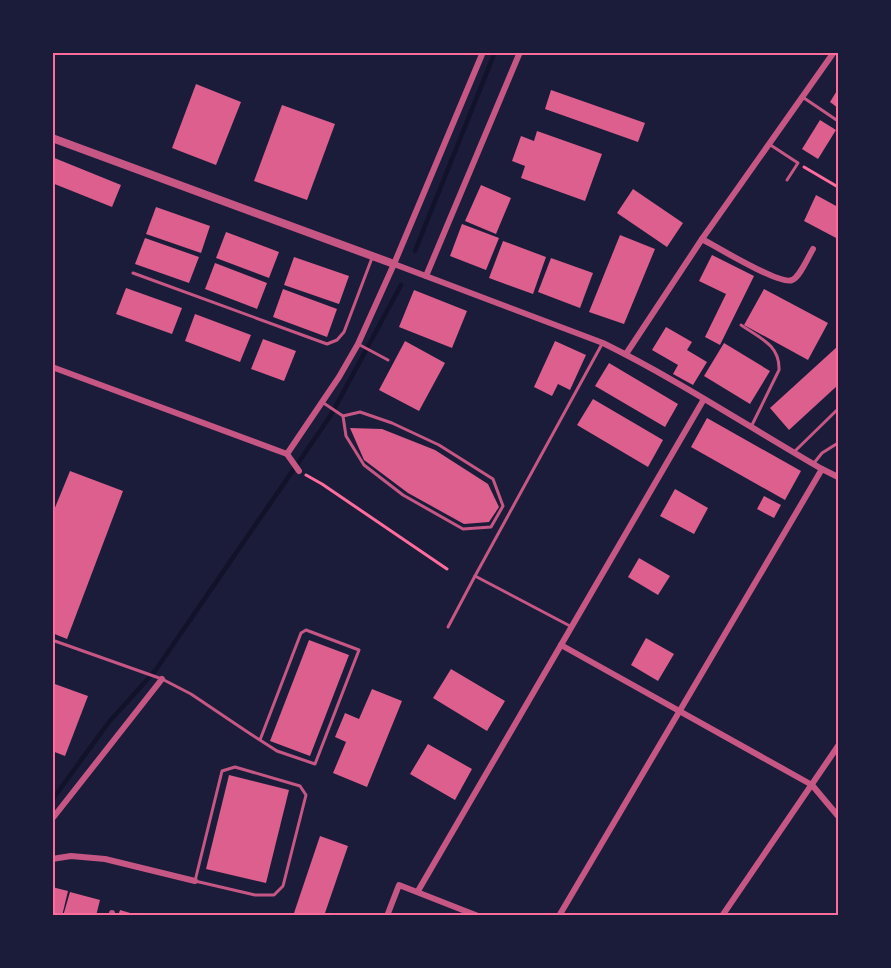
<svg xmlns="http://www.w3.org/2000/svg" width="891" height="968" font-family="'Work Sans',sans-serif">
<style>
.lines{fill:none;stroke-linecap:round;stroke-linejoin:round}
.stream{stroke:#12122b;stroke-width:4.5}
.building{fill:#dd5f8e}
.path{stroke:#ff6b9d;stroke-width:3}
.service{stroke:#c65784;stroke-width:3}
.minor{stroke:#c65784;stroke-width:6}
.tertiary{stroke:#c65784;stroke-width:8}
.neatline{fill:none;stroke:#ff6b9d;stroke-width:2}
</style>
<rect width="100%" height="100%" fill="#1b1b3a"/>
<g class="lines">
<g class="stream">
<polyline points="415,251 495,52"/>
<polyline points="52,800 109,722 155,671 331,415 401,285"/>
</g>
</g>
<g class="building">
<polygon points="196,84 241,102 216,165 172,148"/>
<polygon points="838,89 838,108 830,102"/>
<polygon points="551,90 645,123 638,142 545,109"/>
<polygon points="282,105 335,124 307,200 254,181"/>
<polygon points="820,120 836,130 818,159 802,149"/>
<polygon points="537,131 602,154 585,201 521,178 525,166 512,161 521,136 534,141"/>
<polygon points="52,157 121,185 112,207 52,183"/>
<polygon points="481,185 511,198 496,234 465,221"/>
<polygon points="633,189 683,223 667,247 617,213"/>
<polygon points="816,195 838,207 838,239 804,221"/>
<polygon points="156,207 210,226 201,253 146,234"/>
<polygon points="462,224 499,238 486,270 450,256"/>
<polygon points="226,232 279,252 269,278 216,258"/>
<polygon points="620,235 655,249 624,324 589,312"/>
<polygon points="145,238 199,257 189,283 135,264"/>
<polygon points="503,241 546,257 533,294 489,278"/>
<polygon points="712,255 754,276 720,345 705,337 726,294 699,281"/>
<polygon points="294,257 349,276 339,304 284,285"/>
<polygon points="551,258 593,273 580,308 538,292"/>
<polygon points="215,263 267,283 257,309 205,289"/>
<polygon points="126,288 182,308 172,334 116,314"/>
<polygon points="283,289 337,309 327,337 273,317"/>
<polygon points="764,289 828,323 808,360 744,325"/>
<polygon points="414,290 467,311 452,348 399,327"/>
<polygon points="195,314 251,335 240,362 185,341"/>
<polygon points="666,327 692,342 687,350 707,362 693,385 673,374 678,365 652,350"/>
<polygon points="263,339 296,351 284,381 251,369"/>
<polygon points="405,341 445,363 419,411 379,390"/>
<polygon points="555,341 586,355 570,390 558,384 552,396 534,387"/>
<polygon points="724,343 770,371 750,404 704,376"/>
<polygon points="838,346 838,385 789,430 770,408"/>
<polygon points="609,363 678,404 665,427 595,386"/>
<polygon points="593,399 663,440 648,467 577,425"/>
<polygon points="707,418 801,471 785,500 691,447"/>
<polygon points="350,428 382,429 435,450 488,484 499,507 489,522 464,524 408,493 364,460"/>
<polygon points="70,471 123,491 67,639 52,633 52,515"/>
<polygon points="675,489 708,508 694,534 660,516"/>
<polygon points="764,496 781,505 774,518 757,509"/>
<polygon points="639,558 670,576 658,595 628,577"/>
<polygon points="646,638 674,654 658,681 631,665"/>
<polygon points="309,640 349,655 310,756 270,741"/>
<polygon points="451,669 505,701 487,731 433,698"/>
<polygon points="52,683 88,696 65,756 52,751"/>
<polygon points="372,689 402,701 367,787 333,773 346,742 335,737 345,713 359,719"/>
<polygon points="428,744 472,769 455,800 410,774"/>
<polygon points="229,775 289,790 266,883 206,869"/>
<polygon points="320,836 348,846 324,916 293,916"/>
<polygon points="52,887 68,891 62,916 52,916"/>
<polygon points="70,892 100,900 96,916 63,916"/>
<polygon points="120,910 137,915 137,916 118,916"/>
</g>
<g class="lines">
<g class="path">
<polyline points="804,167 838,187"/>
<polyline points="306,475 322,484 447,569"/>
</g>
<g class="service">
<polyline points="804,98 838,121"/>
<polyline points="769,144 798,163 787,180"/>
<polyline points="133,273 327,344 337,340 344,332 372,258"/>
<path d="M741 325C760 338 780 345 779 370L751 427"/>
<polyline points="358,344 388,360"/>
<polyline points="322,402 343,416"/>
<polygon points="360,412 392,423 439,445 493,479 503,506 491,527 463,529 403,495 364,465 346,436 343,416"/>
<polyline points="794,452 838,409"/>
<polyline points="814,463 822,453 838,443"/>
<polyline points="570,626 475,576 602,344"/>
<polyline points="448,627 475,576"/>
<polyline points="52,640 162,679 191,694 246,731 277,751 315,764 359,650 306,630 301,633 260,740"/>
<polygon points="235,767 300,786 306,795 283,886 274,895 255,895 195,881 222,771"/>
</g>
<g class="minor">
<path d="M702 239C715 246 781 286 792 280 800 277 808 257 813 249"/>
<path d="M394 264 603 343C678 380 749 427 822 469L838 477"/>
<polyline points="426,276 520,52"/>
<polyline points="626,354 702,239 834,52"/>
<polyline points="52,367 287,454 299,471"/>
<polyline points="287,454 339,377 358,344 394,264 483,52"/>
<polyline points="561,645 812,785 838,816"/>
<polyline points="52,819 162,679"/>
<polyline points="52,859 71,856 105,859 195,881"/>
<polyline points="418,891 704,399"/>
<polyline points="112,916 112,913"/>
<polyline points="387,916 399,885 478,916"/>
<polyline points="559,916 822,469"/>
<polyline points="722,916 838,746"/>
</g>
<polyline class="tertiary" points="52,138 394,264"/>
</g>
<rect width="891" height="968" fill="none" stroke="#1b1b3a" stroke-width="108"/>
<rect x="54" y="54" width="783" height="860" class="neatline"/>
</svg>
